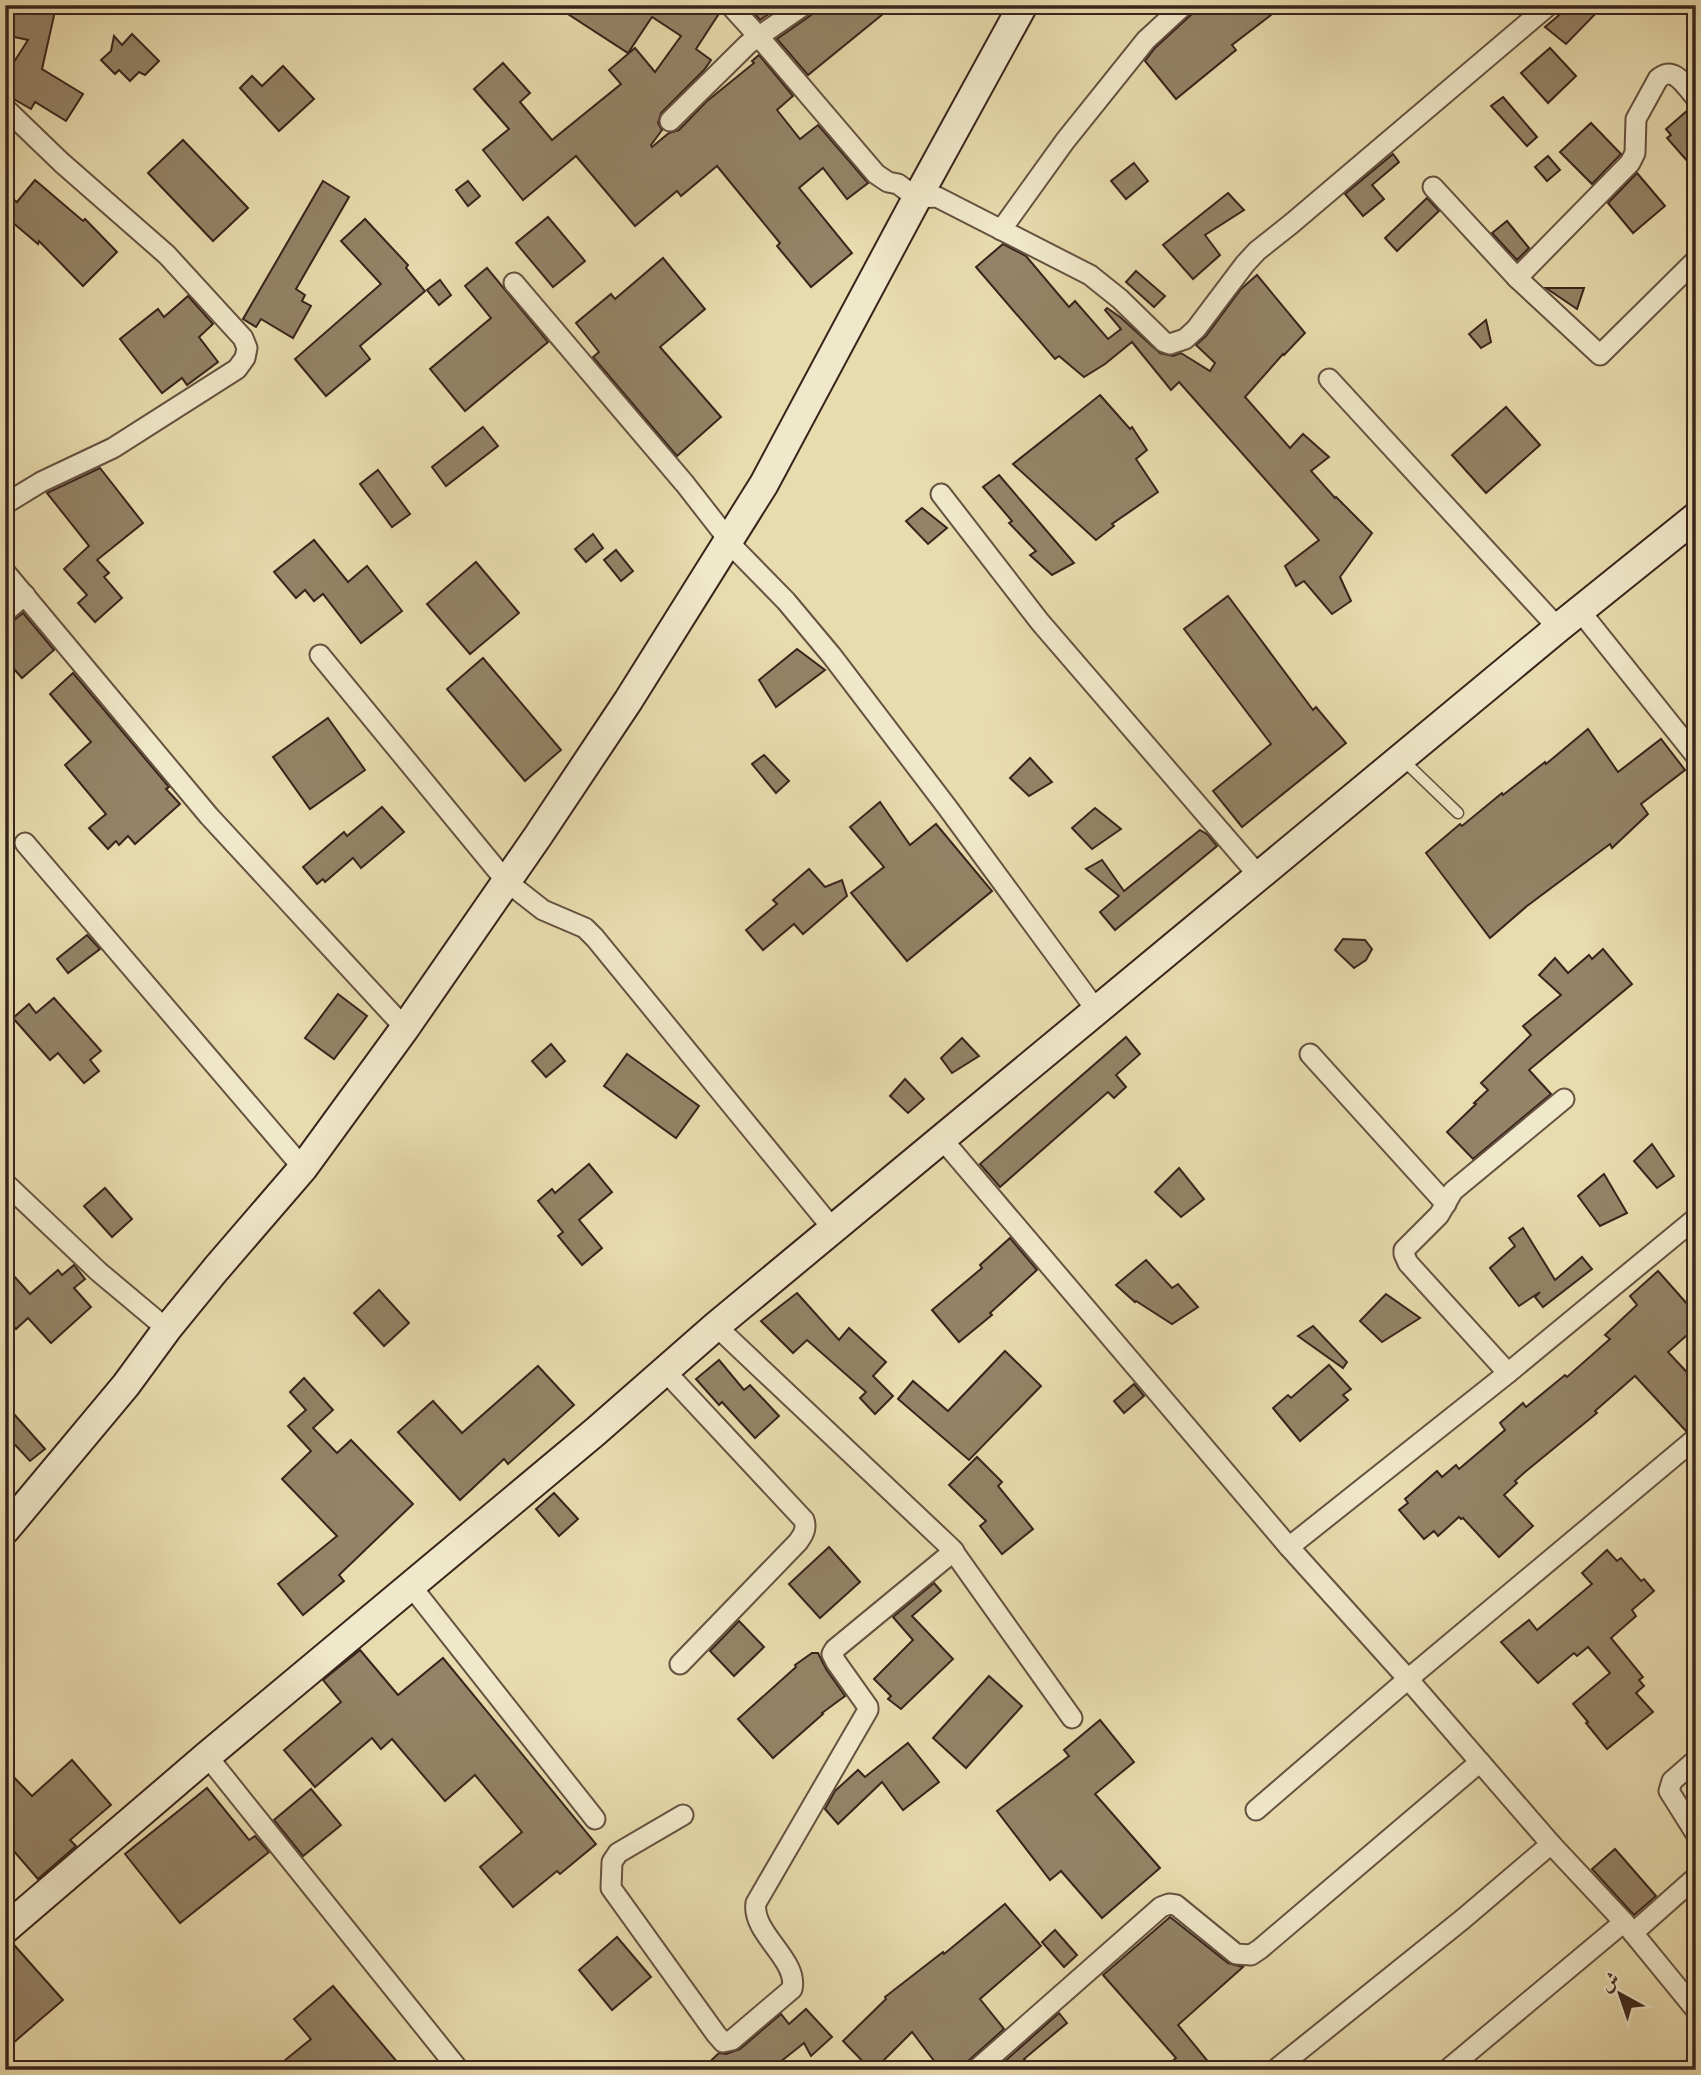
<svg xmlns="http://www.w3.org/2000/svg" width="1701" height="2075" font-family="'Gentium Book Plus',Amiri,serif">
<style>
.building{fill:#948367;stroke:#39241c;stroke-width:2}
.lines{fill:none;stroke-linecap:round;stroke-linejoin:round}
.lane-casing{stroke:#655240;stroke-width:13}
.street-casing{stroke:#655240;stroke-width:23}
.secondary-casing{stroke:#39241c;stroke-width:32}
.lane{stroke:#f0e8ca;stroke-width:10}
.street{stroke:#f0e8ca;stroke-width:19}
.secondary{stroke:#f0e8ca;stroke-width:28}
</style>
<rect width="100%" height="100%" fill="#e8dbad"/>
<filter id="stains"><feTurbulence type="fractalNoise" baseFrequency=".00286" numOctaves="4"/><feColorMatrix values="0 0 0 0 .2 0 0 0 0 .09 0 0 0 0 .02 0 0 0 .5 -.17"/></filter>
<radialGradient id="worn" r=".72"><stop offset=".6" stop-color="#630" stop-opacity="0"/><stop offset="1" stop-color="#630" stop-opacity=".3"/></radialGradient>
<g class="building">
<polygon points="9,5 29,5 55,11 42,69 83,94 66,121 35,102 31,109 5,94 5,76 28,40 5,35 5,21"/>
<polygon points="554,5 718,5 720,12 696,49 711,60 704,70 661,113 658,123 662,130 651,145 652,147 669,133 679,130 706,102 754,63 752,61 759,55 793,96 777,110 800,139 818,125 868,183 847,199 823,168 799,188 852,253 811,287 777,246 780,243 717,166 681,196 677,191 635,226 576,156 523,200 483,150 509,129 474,89 503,63 530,93 520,102 552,140 621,84 609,70 635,48 655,72 681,36 652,17 628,53"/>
<polygon points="747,5 782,5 760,20"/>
<polygon points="816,5 894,5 808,75 777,39 811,15"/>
<polygon points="1196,5 1284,5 1232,45 1236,50 1176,99 1145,61 1155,48 1192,14"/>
<polygon points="1571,5 1604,5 1566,44 1545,27"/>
<polygon points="132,34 159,61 145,75 139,72 130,81 119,70 115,74 101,60 111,51 114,36 122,45"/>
<polygon points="1550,48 1576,76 1548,103 1521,73"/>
<polygon points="283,66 314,99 279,131 240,88 252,76 262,86"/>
<polygon points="1503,97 1537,137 1527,146 1491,106"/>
<polygon points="1688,110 1696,120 1696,171 1667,138 1671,135 1666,129"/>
<polygon points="1591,123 1621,154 1592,184 1560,152"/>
<polygon points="183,140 248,208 213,241 148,173"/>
<polygon points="1393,154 1399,162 1372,185 1384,199 1363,216 1345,194"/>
<polygon points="1548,156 1560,170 1547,181 1535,167"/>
<polygon points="1134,163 1148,181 1126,199 1111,181"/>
<polygon points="1637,173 1665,206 1633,233 1608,203"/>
<polygon points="35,180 83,221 85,219 117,252 83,286 39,241 38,244 5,216 5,208 13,199 17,202"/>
<polygon points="323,181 349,197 296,289 305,295 302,301 311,306 293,338 261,319 256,327 243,319"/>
<polygon points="468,181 480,196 468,206 456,190"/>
<polygon points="1228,193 1244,210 1205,235 1220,255 1193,279 1163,245"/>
<polygon points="1427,198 1439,211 1397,251 1385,238"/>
<polygon points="548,217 585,261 553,287 516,243"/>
<polygon points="365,219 408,265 406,268 425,291 360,346 370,359 326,396 295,359 381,284 341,241"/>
<polygon points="1507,221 1529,248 1517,260 1492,233"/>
<polygon points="1003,244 1026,256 1069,307 1075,301 1108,339 1121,329 1105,310 1107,308 1120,317 1160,353 1173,356 1181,353 1210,371 1215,363 1196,345 1206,336 1241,289 1257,275 1305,333 1284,355 1283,354 1245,397 1290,448 1303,434 1329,457 1311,471 1335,498 1336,497 1372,533 1340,577 1351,601 1332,614 1304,581 1296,586 1285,566 1319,540 1179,382 1171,390 1132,342 1105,364 1084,377 1059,356 1055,359 976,267"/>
<polygon points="663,258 705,309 660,347 721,417 677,456 593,357 599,352 576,323 611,294 615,299"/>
<polygon points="487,268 548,342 465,411 430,369 491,318 465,286"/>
<polygon points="1136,271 1165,296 1154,307 1126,282"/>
<polygon points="440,280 451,295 439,305 427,290"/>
<polygon points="1546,288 1584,288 1577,309"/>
<polygon points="188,296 213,324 199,337 218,362 187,385 182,378 162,393 120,339 158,309 164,317"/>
<polygon points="1486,320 1491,342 1481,348 1469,334"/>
<polygon points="1100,395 1130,429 1132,427 1147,450 1136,459 1158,492 1112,524 1114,526 1096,540 1013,464"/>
<polygon points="1506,407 1540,445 1486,493 1452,455"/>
<polygon points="483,427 498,446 446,486 432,467"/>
<polygon points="100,468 143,523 97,560 109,573 104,577 122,598 95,622 78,603 87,595 64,569 89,546 47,493"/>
<polygon points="378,470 410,514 392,527 360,484"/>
<polygon points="999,475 1074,563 1052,575 1030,555 1036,551 1009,523 1012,521 983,487"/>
<polygon points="922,508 947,528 928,544 906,521"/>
<polygon points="593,534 603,548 586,562 575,549"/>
<polygon points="314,540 348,582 367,566 402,611 361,643 323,594 314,601 305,590 296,598 274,572"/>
<polygon points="616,550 633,571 621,581 604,560"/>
<polygon points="476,562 519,613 470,654 427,604"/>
<polygon points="1228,596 1313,710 1316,707 1346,743 1242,827 1213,791 1271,744 1184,629"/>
<polygon points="23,613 54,650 22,678 5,659 5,624 13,621"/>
<polygon points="797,649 825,670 776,707 759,680"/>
<polygon points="483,658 561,750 525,781 447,689"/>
<polygon points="73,673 169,787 166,789 180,804 135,844 128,836 119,845 116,841 108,849 89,828 106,814 65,765 91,742 50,694"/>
<polygon points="328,718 365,770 310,809 273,757"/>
<polygon points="1588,729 1618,772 1661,739 1685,770 1641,804 1648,814 1612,848 1610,844 1527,906 1490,938 1426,853 1460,824 1462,826 1502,793 1503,795 1545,762 1546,764"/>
<polygon points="764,755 789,781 776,793 752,764"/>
<polygon points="1030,758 1052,782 1029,796 1010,778"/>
<polygon points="880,802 910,845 936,824 992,891 907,961 851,893 884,867 850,827"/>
<polygon points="382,807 404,832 361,868 353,858 325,882 323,879 317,884 303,867 344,832 347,836"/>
<polygon points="1095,808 1121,829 1092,849 1072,828"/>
<polygon points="1200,830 1208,835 1217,846 1115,930 1100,912 1119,896 1086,869 1102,860 1124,891"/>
<polygon points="809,869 825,887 842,880 847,896 803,934 794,924 763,950 746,930 777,904 773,900"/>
<polygon points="87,935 100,949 68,973 57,959"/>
<polygon points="1343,939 1365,940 1372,949 1366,960 1354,968 1335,950"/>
<polygon points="1603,949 1632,984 1529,1070 1551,1094 1473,1159 1447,1132 1476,1104 1474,1103 1488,1090 1481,1083 1531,1035 1523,1026 1561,995 1539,975 1555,958 1568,973 1589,955 1592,959"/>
<polygon points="338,994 367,1016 334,1059 305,1038"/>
<polygon points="54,998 101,1051 90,1060 99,1071 84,1083 58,1053 50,1060 13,1018 29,1004 36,1013"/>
<polygon points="1126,1037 1140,1054 1116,1075 1126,1087 1114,1098 1108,1092 1000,1187 980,1164"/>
<polygon points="962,1038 979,1056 952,1073 941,1058"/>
<polygon points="551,1044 565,1061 546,1077 532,1061"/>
<polygon points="627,1054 699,1106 676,1138 604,1086"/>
<polygon points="905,1079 924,1099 908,1113 890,1096"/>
<polygon points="1652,1144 1674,1176 1657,1188 1634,1161"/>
<polygon points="589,1164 612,1192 579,1220 602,1248 582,1265 558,1236 563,1232 538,1201 552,1189 555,1193"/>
<polygon points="1179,1168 1204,1199 1181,1217 1155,1192"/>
<polygon points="1604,1174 1627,1213 1600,1226 1578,1196"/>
<polygon points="105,1188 132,1219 112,1237 84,1206"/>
<polygon points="1523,1228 1555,1280 1582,1257 1592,1269 1543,1307 1535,1297 1540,1292 1519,1306 1490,1268 1515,1246 1509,1238"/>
<polygon points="1010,1238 1037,1270 990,1313 992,1315 959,1342 932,1310 982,1268 980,1265"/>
<polygon points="1146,1260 1172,1288 1178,1284 1198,1307 1172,1324 1136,1301 1135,1302 1116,1285"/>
<polygon points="74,1265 85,1279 74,1288 91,1307 51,1343 28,1318 16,1329 5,1317 5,1266 30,1294 58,1270 62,1275"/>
<polygon points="1658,1271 1696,1314 1696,1327 1668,1352 1696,1382 1696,1426 1686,1431 1635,1376 1595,1411 1597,1413 1525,1472 1515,1481 1517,1483 1504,1495 1533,1526 1499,1557 1463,1518 1461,1519 1459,1517 1438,1536 1434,1531 1424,1539 1399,1510 1408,1503 1405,1499 1437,1471 1442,1477 1456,1465 1459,1469 1505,1430 1500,1423 1523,1403 1526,1407 1565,1375 1567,1377 1610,1339 1605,1335 1637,1305 1630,1296"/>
<polygon points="379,1290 409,1323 384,1346 354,1313"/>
<polygon points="797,1293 839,1340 849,1328 886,1362 873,1376 893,1396 875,1414 860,1398 866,1392 807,1340 793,1353 761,1321"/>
<polygon points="1386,1294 1420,1318 1382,1342 1360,1321"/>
<polygon points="1313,1326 1347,1362 1343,1368 1298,1336"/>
<polygon points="1005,1351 1041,1386 969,1460 898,1399 913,1381 948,1411"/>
<polygon points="719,1360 744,1390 750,1385 779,1416 755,1438 722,1402 719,1405 696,1379"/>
<polygon points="1329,1365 1351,1389 1343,1395 1348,1400 1300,1441 1273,1408 1288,1395 1291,1398"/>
<polygon points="538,1366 574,1405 508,1464 504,1459 460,1500 398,1432 433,1401 462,1433"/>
<polygon points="304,1378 333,1410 313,1428 337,1453 351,1440 413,1504 339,1575 344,1581 303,1615 278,1584 337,1536 282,1479 311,1451 288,1426 306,1410 290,1392"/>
<polygon points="1134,1384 1144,1396 1124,1413 1114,1401"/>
<polygon points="5,1404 45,1449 30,1461 5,1434"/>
<polygon points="977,1457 1002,1482 998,1486 1033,1529 1002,1554 980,1526 986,1521 949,1485"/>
<polygon points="554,1493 578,1519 559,1536 536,1509"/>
<polygon points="829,1547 860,1582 820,1618 789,1584"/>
<polygon points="1607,1550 1617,1561 1621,1558 1641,1581 1644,1579 1654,1591 1632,1610 1636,1616 1611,1638 1643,1677 1639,1680 1644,1686 1636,1693 1653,1712 1607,1749 1586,1723 1588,1722 1573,1704 1610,1673 1588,1647 1577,1656 1574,1653 1538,1683 1501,1642 1529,1620 1537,1630 1592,1584 1582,1573"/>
<polygon points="934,1583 941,1591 912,1616 953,1659 901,1709 888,1699 891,1696 874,1679 913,1640 893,1617"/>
<polygon points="739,1621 764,1647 734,1676 710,1651"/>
<polygon points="360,1650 398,1695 443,1658 596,1844 560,1874 557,1871 513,1907 480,1867 522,1832 475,1775 445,1801 392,1739 381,1749 372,1738 315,1787 284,1750 341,1702 323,1680"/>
<polygon points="812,1653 818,1653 826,1669 845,1696 822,1713 823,1714 773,1758 738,1719 796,1667 795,1665"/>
<polygon points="989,1676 1022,1706 966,1768 933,1738"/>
<polygon points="1100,1720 1134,1762 1095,1794 1160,1868 1102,1918 1061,1871 1050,1880 997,1811 1069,1756 1064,1750"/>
<polygon points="908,1743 939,1782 903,1810 882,1782 838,1824 825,1809 835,1791 858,1770 865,1777"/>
<polygon points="72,1760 111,1805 70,1840 76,1846 38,1879 5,1841 5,1768 32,1796"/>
<polygon points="207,1788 249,1840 255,1836 269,1852 180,1923 125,1854"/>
<polygon points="311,1789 341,1825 303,1856 274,1820"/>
<polygon points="1615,1849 1656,1896 1634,1915 1592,1869"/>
<polygon points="1005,1904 1041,1946 980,1999 1004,2029 968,2061 964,2070 941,2070 912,2032 874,2070 871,2070 843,2041 886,1999 885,1997 943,1952 944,1954"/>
<polygon points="1170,1917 1228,1963 1243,1967 1178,2025 1215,2070 1162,2070 1176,2058 1103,1975"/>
<polygon points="1055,1930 1077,1955 1064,1967 1042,1942"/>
<polygon points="617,1937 651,1977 612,2010 579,1970"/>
<polygon points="15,1946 63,2000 5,2050 5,1955"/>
<polygon points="333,1986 404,2070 273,2070 311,2039 294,2019"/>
<polygon points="806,2009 832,2037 811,2056 804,2043 770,2070 701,2070 719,2053 726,2054 740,2049 781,2014 789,2024"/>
<polygon points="1059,2013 1067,2023 1024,2059 1034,2070 995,2070"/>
</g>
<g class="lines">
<defs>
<polyline id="lane" points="1404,761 1458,813"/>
<g id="street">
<polyline points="730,5 759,37 876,174 888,182 898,184 917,198 937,197 1090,275 1120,299 1164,342 1170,344 1185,339 1196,329 1245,264 1257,251 1291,224 1549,5"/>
<polyline points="5,108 62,163 167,255 243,338 247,348 245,358 237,369 113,448 41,482 5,504"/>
<polyline points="670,121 748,44 804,5"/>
<path d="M1433 187 1517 278 1630 163 1635 153 1636 119 1658 79C1674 64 1686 87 1696 98"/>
<polyline points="1001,230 1065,141 1146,40 1184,5"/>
<polyline points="1517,278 1600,355 1696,260"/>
<polyline points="514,283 685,484 738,552 786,601 832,656 947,807 1097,1011"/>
<polyline points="1329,379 1558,628"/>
<polyline points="941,494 1040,622 1259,876"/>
<polyline points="5,572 209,816 405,1028"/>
<polyline points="1580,611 1696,756"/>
<polyline points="5,612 25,595"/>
<polyline points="320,655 506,881 543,910 585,928 595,938 833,1229"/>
<polyline points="25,843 303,1168"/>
<polyline points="1310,1054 1446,1204"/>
<polyline points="942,1139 1289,1547 1408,1679 1551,1844 1624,1922 1696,2010"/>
<polyline points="5,1183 99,1272 167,1329"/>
<polyline points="716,1326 951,1548 1072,1718"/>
<path d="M665 1371 804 1520C807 1529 803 1535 798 1542L680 1664"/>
<polyline points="1508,1373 1408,1263 1404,1254 1404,1250 1439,1215 1453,1191 1564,1099"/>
<polyline points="1289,1547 1508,1373 1696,1218"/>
<polyline points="411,1586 595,1819"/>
<polyline points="207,1756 459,2070"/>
<polyline points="1696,1760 1672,1781 1669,1791 1696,1834"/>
<polyline points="1256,1810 1408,1679 1696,1438"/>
<path d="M683 1815 618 1853 612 1862 611 1888 716 2034 723 2042 732 2040 792 1989C799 1960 751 1933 756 1903L868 1710V1707L836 1662 832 1654 835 1649 954 1551"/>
<polyline points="1633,1933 1696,1877"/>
<polyline points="976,2070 1161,1907 1169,1904 1176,1905 1236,1954 1251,1955 1260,1949 1480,1762"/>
<polyline points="1275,2070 1463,1919 1551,1844"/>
<polyline points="1447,2070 1624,1922"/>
<polyline points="1691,2070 1696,2066"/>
</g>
<g id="secondary">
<polyline points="5,1530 126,1385 167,1329 216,1269 303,1168 405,1028 538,836 628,701 764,484 917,198 1023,5"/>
<polyline points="5,1929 207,1756 595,1432 716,1326 1558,628 1696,517"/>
</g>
</defs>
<use href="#lane" class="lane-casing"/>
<use href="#street" class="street-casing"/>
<use href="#secondary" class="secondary-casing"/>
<use href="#lane" class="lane"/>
<use href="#street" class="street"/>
<use href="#secondary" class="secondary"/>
</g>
<rect width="1701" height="2075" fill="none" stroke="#e8dbad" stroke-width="28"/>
<rect x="7" y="7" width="1687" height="2061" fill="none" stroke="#39241c" stroke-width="3.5"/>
<rect x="14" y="14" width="1673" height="2047" fill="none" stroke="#39241c" stroke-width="2"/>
<g transform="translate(1620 1994) rotate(320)" stroke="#f0e8ca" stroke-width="5" paint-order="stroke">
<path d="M0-5L12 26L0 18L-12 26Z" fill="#39241c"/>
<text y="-10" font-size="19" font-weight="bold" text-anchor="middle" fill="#39241c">ش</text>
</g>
<rect width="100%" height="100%" filter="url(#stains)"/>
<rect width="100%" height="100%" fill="url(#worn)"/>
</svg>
